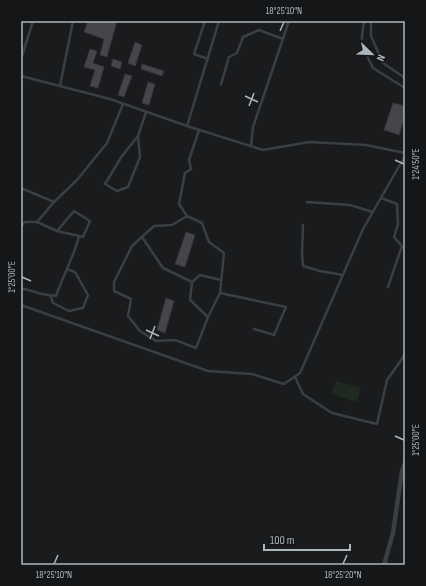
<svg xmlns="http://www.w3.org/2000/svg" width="426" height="586" font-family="'Sofia Sans Condensed',sans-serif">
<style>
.green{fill:#202920}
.building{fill:#44464a;stroke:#343539}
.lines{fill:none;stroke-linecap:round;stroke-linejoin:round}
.lane{stroke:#3b3e42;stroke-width:2.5}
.street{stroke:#3b3e42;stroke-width:4.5}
.ticks{fill:none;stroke:#acb6bd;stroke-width:1.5}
.neatline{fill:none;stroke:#acb6bd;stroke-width:1.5}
.ticks-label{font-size:10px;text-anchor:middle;fill:#acb6bd}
</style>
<rect width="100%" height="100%" fill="#1a1b1d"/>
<polygon class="green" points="336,381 361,388 357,402 331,394"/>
<g class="building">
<polygon points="88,21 117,21 107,57 100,55 104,39 84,32"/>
<polygon points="135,42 142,45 135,66 128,63"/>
<polygon points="90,49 97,51 93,63 104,67 98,88 90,86 95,70 84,67"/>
<polygon points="113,59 122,62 120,69 111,66"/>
<polygon points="142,64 164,71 162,76 141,69"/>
<polygon points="125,74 132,76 124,97 118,95"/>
<polygon points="148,82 155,84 149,105 142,103"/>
<polygon points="393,103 405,106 405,116 399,135 384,130"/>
<polygon points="186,232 195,235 185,267 175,264"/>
<polygon points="166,298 174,301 165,333 157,330"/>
</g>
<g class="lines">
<g class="lane">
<polyline points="205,21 194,54 208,59"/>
<polyline points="364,21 361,44 373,68 405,88"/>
<polyline points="371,21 371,36 383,63 405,78"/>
<polyline points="21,59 33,21"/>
<polyline points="21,76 110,99 187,126 263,150 309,142 366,145 405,153"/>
<polyline points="221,84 229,57 237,53 243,37 259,30 283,39"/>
<polyline points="60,86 73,21"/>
<polyline points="187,126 219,21"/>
<polyline points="199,130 189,160 191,169 185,173 179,204 187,216 202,223 209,242 224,253 220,293 286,307 274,335 254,329"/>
<polyline points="138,136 140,157 128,187 117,191 105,184 122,156 138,136 146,112"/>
<polyline points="251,146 253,127 289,21"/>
<polyline points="21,188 54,202 77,180 107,143 123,104"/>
<polyline points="381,198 397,204 398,224 394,237 402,246 388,287"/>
<polyline points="307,202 350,205 373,212"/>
<polyline points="187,216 172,225 154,226 132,246 114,282 114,291 131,299 128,316 140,331 156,341 175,340 196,348 208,317 220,293"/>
<polyline points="37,222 54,202"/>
<polyline points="303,225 302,254 303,266 320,271 343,275"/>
<path d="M21 226 25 222H37L57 231 79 236C74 257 63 275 56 296L42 294 21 288"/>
<polyline points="57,231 74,211 90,221 83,237 79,236"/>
<polyline points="142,237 163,268 192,282"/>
<polyline points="50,295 53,303 69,311 83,308 88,295 75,272 67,269"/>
<polyline points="21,305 208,371 252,374 284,384 300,373 363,229 405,156"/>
<polyline points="208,317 190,300 192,282 200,275 221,280"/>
<polyline points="295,377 303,394 332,413 377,424 387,380 402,359 405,352"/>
</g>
<polyline class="street" points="384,565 393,533 402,471 405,463"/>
</g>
<path class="ticks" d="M280 31 284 22M245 96 258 102M249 106 254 93M395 160 404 164M22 277 31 281M146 330 159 336M150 339 155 326M395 436 404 440M54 564 58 555M343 564 347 555"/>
<rect width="426" height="586" fill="none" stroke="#151618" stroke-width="44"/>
<g transform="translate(372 54) rotate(113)" stroke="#151618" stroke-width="3" paint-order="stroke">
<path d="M0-3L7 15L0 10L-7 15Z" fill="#acb6bd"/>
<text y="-6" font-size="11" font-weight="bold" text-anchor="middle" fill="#acb6bd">N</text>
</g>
<path d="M264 544v6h86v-6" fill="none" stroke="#acb6bd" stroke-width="2"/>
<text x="270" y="544" font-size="12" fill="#acb6bd" stroke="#151618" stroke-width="3" paint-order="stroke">100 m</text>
<rect x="22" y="22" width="382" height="542" class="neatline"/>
<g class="ticks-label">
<text x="284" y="14">18°25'10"N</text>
<text transform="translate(415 164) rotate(-90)" y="4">1°24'50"E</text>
<text transform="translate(11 277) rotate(-90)" y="4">1°25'00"E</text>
<text transform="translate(415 440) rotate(-90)" y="4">1°25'00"E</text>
<text x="54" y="578">18°25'10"N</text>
<text x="343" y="578">18°25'20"N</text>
</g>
</svg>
